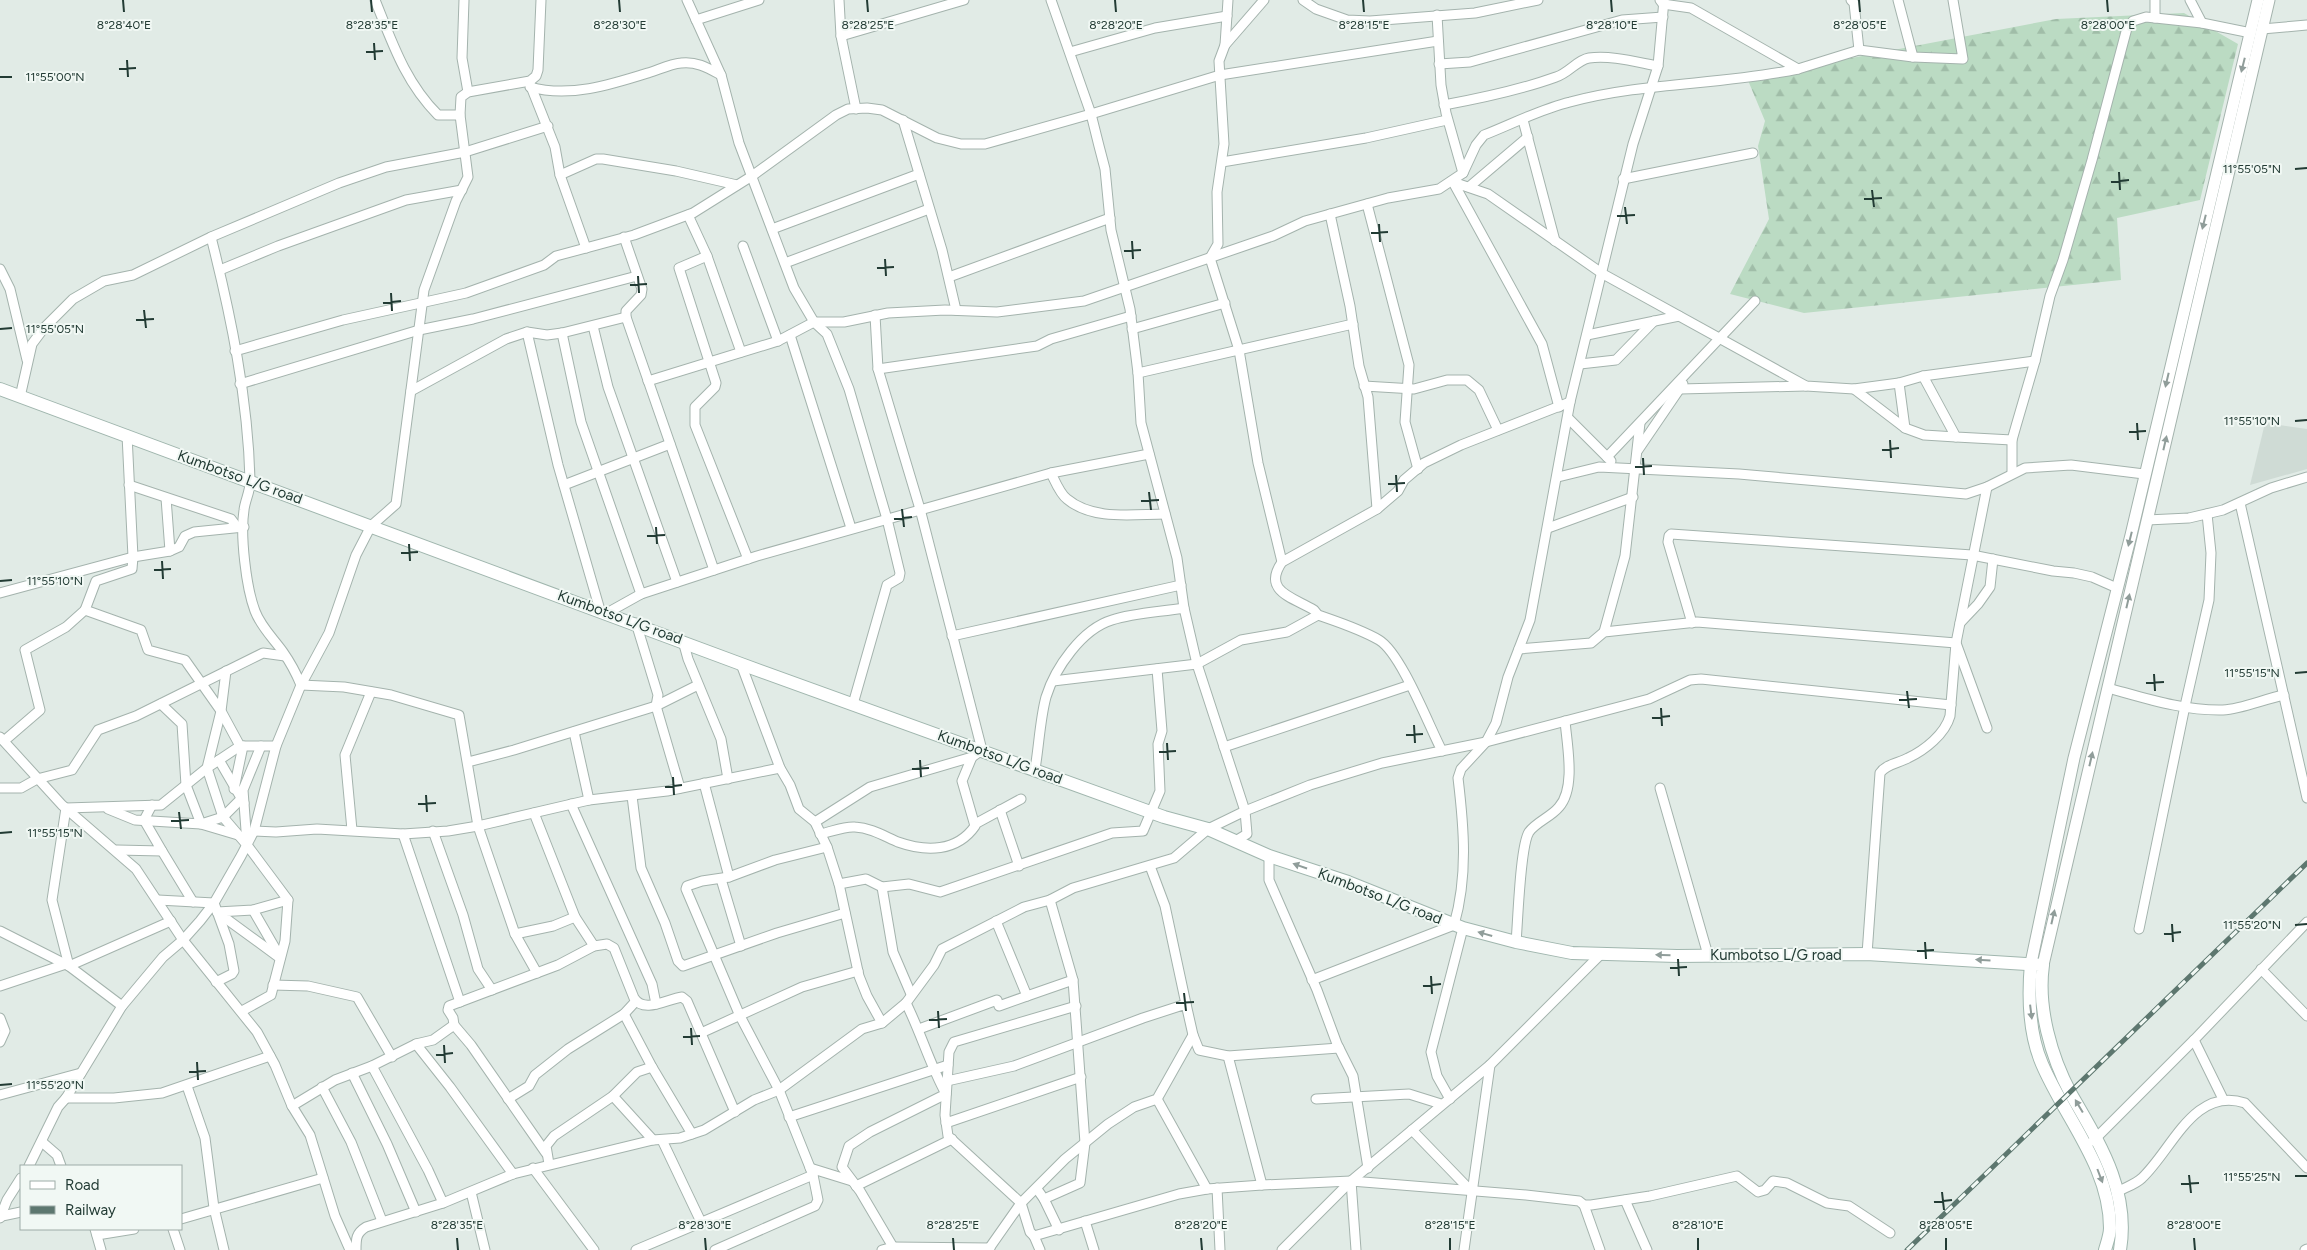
<svg xmlns="http://www.w3.org/2000/svg" width="2307" height="1250" font-family="Figtree,sans-serif">
<style>
.built{fill:#cfdbd5}
.forest{fill:url(#forest-firs)}
.lines{fill:none;stroke-linecap:round;stroke-linejoin:round}
.minor-casing{stroke:#a4b3ad;stroke-width:11}
.tertiary-casing{stroke:#a4b3ad;stroke-width:13}
.secondary-casing{stroke:#a0b6ae;stroke-width:14}
.minor{stroke:#fff;stroke-width:9}
.tertiary{stroke:#fff;stroke-width:11}
.secondary{stroke:#fff;stroke-width:12}
.rail-casing{stroke:#5d776f;stroke-width:5}
.rail{stroke:#f1f8f4;stroke-width:3;stroke-dasharray:9;stroke-linecap:butt}
.oneway{fill:#909d9a}
.ticks{fill:none;stroke:#223b34;stroke-width:2}
.labels{text-anchor:middle;stroke-width:4;stroke-linejoin:round;paint-order:stroke}
.street-label{font-size:15px;fill:#223b34;stroke:#f1f8f4}
.ticks-label{font-size:12px;text-anchor:middle;fill:#223b34;stroke:#f1f8f4;stroke-width:4;stroke-linejoin:round;paint-order:stroke}
</style>
<defs>
<pattern id="forest-firs" width="22" height="20" patternUnits="userSpaceOnUse" patternTransform="scale(1.25)"><rect width="22" height="20" fill="#bbdbc3"/><path d="M5 1l3.5 6h-7zM16 11l3.5 6h-7z" fill="#a0bda8"/></pattern>
</defs>
<rect width="100%" height="100%" fill="#e1ebe6"/>
<polygon class="built" points="2265,423 2307,429 2307,469 2250,485"/>
<polygon class="forest" points="2184,13 2238,44 2200,200 2117,218 2121,280 1804,313 1730,294 1769,219 1758,146 1765,121 1747,78 2056,19"/>
<g class="lines">
<defs>
<g id="minor">
<path d="M375 0C392 42 405 82 438 115H460"/>
<polyline points="464,0 462,58 468,92"/>
<polyline points="687,0 721,75 739,143 794,288 814,322 827,334 849,389 887,519 900,573 899,578 887,585 853,704"/>
<polyline points="839,0 841,36 856,109"/>
<polyline points="1228,0 1225,45 1219,61 1224,144 1217,192 1218,244 1210,258 1239,350 1258,463 1282,562"/>
<polyline points="1303,0 1316,9 1347,20 1370,21 1475,13 1538,0"/>
<polyline points="1851,0 1854,3 1859,50"/>
<polyline points="1898,0 1913,57"/>
<polyline points="2155,0 2155,18"/>
<polyline points="2190,0 2202,23"/>
<polyline points="1437,15 1441,85 1446,113 1463,173"/>
<polyline points="696,20 759,0"/>
<polyline points="2262,29 2307,25"/>
<polyline points="841,36 964,0"/>
<polyline points="1225,45 1264,0"/>
<polyline points="1070,52 1155,28 1227,16"/>
<polyline points="1439,64 1470,62 1488,57 1622,20 1663,17"/>
<polyline points="1798,69 1859,50 1913,57 1963,59 1953,0"/>
<polyline points="530,84 555,147 560,175 586,248"/>
<path d="M530 87C569 98 610 85 648 73 658 70 670 64 681 63 696 61 708 68 721 75"/>
<path d="M1444 105C1482 98 1520 90 1556 77 1569 73 1577 60 1589 58 1611 55 1636 62 1658 66"/>
<polyline points="903,120 942,250 956,310"/>
<polyline points="1523,120 1555,241"/>
<polyline points="1222,162 1366,138 1447,120"/>
<polyline points="560,175 596,159 603,159 676,171 737,185"/>
<polyline points="1623,179 1753,153"/>
<polyline points="1453,182 1488,194 1603,274 1806,386 1854,389"/>
<polyline points="1453,182 1542,344 1559,407"/>
<polyline points="1469,187 1528,137"/>
<polyline points="1367,204 1409,365 1405,422 1418,469"/>
<polyline points="1330,214 1350,306 1359,366 1368,397 1377,509"/>
<polyline points="688,215 707,256 679,268 716,383 715,387 695,407 695,425 748,559"/>
<polyline points="772,229 919,174"/>
<path d="M211 237C231 316 248 399 250 480 251 490 245 500 244 510 240 535 246 587 255 611 261 627 273 638 283 652 290 662 296 673 301 685L344 687 391 695 459 715 478 826 515 934 537 973"/>
<polyline points="624,237 642,289 641,295 626,311 626,317 714,570"/>
<polyline points="743,246 778,341"/>
<polyline points="707,256 741,352"/>
<polyline points="785,263 929,209"/>
<polyline points="0,269 10,289 27,360"/>
<polyline points="220,270 278,246 406,200 462,190"/>
<polyline points="949,277 1110,218"/>
<polyline points="593,326 608,387 677,582"/>
<polyline points="1132,329 1225,303"/>
<polyline points="527,332 558,465 600,610"/>
<polyline points="562,333 581,422 641,594"/>
<polyline points="790,335 851,528"/>
<polyline points="1587,335 1679,316"/>
<polyline points="235,351 343,320 466,293 544,265 556,256 634,235 693,213 752,176 836,115 848,109 867,108 882,110 937,138 961,144 985,144 1091,114 1220,75 1438,41"/>
<polyline points="1580,364 1616,360 1654,321"/>
<polyline points="878,369 1037,346 1051,339 1131,316"/>
<polyline points="1138,373 1353,324"/>
<polyline points="1923,376 1899,383 1905,428 1924,435 1956,437"/>
<path d="M648 381 778 341 814 322H844L888 313 945 310 997 312 1084 301 1273 236 1305 221 1388 198 1439 189 1463 173 1476 145 1484 135C1512 124 1541 109 1570 102 1644 82 1723 85 1798 69L1691 8 1663 4 1660 0"/>
<polyline points="1899,383 1854,389 1905,428"/>
<polyline points="240,384 419,330 473,319 637,276"/>
<polyline points="1364,386 1414,389 1447,380 1467,380 1479,390 1498,430"/>
<polyline points="1680,389 1806,386"/>
<polyline points="411,391 506,339 527,332 547,335 562,333 626,317"/>
<polyline points="20,397 32,344 44,328 73,299 104,281 133,275 211,237 339,183 386,167 465,152 548,126"/>
<polyline points="1568,418 1611,461"/>
<polyline points="127,435 133,557 132,569 96,581 85,610 141,630 148,650 185,660 221,711 207,768 223,817 247,845 288,900 285,941 271,995 242,1011"/>
<polyline points="2012,440 1956,437 1923,376 2035,361"/>
<polyline points="1638,450 1683,384"/>
<polyline points="1607,457 1755,301"/>
<path d="M1051 473C1055 481 1060 494 1067 499 1093 521 1134 514 1165 514"/>
<polyline points="2012,473 2012,440 2016,426 2035,361 2050,296 2063,260 2092,160 2127,28 2133,21 2146,17 2202,23 2251,33"/>
<polyline points="1558,477 1599,467 1739,474 1966,494 1987,487 2025,468 2071,465 2144,474"/>
<polyline points="129,485 231,519 237,527"/>
<polyline points="564,485 670,444"/>
<polyline points="166,498 170,551"/>
<polyline points="2240,503 2307,798"/>
<polyline points="2147,520 2189,518 2223,510 2271,488 2307,477"/>
<polyline points="1548,528 1633,497"/>
<polyline points="0,593 133,557 170,551 179,547 185,536 194,532 244,527"/>
<polyline points="607,613 641,594 757,556 1051,473 1149,454"/>
<polyline points="636,623 658,695 656,706 680,788"/>
<polyline points="1692,623 1668,542 1669,536 1671,534 1972,555 2053,571 2074,573 2092,577 2117,588"/>
<polyline points="1960,623 1978,604 1990,587 1993,559"/>
<polyline points="1604,632 1625,556 1640,423"/>
<polyline points="952,636 1181,585"/>
<polyline points="683,641 688,659 721,739 728,779"/>
<polyline points="1519,649 1591,643 1604,632 1697,622 1956,643 1987,728"/>
<polyline points="741,664 780,768 790,785 799,809 815,822 827,847 839,884 859,976 867,996 882,1023"/>
<polyline points="226,671 221,711 240,746 276,746"/>
<polyline points="1053,681 1197,664 1241,640 1287,632 1318,615"/>
<path d="M2108 688C2145 698 2184 711 2223 710 2242 709 2264 699 2284 695"/>
<polyline points="161,704 182,724 186,785 201,824 223,817 241,799"/>
<polyline points="574,732 589,800"/>
<polyline points="0,737 62,805 136,869 183,940 257,1032 275,1065 292,1106 310,1135 335,1216 350,1250"/>
<polyline points="4,741 40,710 25,650 66,627 85,610"/>
<polyline points="1224,747 1410,685"/>
<path d="M1442 751C1429 726 1401 653 1379 640 1360 629 1338 622 1318 615L1314 610C1292 597 1262 591 1282 562L1377 509 1398 491 1404 480 1424 463 1461 445 1570 402"/>
<polyline points="219,760 244,803"/>
<polyline points="468,762 514,750 656,706 698,685"/>
<path d="M1035 769C1039 746 1040 719 1046 697 1055 668 1082 629 1112 620 1134 613 1160 612 1184 608"/>
<polyline points="704,783 729,877"/>
<polyline points="0,788 21,788 37,779 72,770 98,730 136,716 263,653 285,656"/>
<polyline points="1660,788 1708,955"/>
<polyline points="234,789 243,746"/>
<polyline points="632,796 641,868 665,923 678,961 683,966 777,933 845,913"/>
<polyline points="571,804 652,984 656,1004"/>
<polyline points="108,809 135,820 201,824 238,835"/>
<polyline points="1000,810 1019,866"/>
<polyline points="534,813 575,917 594,946"/>
<polyline points="815,822 870,787 972,757 982,750 920,509 878,369 875,315"/>
<polyline points="975,824 1021,799"/>
<polyline points="352,830 345,755 371,692"/>
<polyline points="254,831 276,832 317,829 403,834 448,831 478,826 589,800 667,791 780,768"/>
<polyline points="433,831 463,915 478,969 492,990"/>
<polyline points="403,834 460,1002"/>
<path d="M820 834C831 832 844 826 855 827 871 828 884 836 898 842 926 852 957 852 975 826L962 781 972 757"/>
<polyline points="1237,840 1247,834 1245,811 1310,785 1382,763 1486,742 1649,699 1690,680 1701,679 1951,705"/>
<polyline points="247,844 243,790 261,746"/>
<polyline points="117,850 162,851 144,820 152,805"/>
<polyline points="162,851 193,902"/>
<polyline points="1269,856 1269,880 1317,990 1337,1044 1353,1076 1368,1168"/>
<polyline points="1150,866 1165,906 1186,1004"/>
<polyline points="721,879 741,946"/>
<polyline points="839,884 866,879 882,887 909,884 940,892 1112,833 1143,831 1160,791 1158,744 1162,731 1157,669"/>
<polyline points="882,887 893,952 911,994"/>
<polyline points="158,900 214,903 229,944 234,971 232,974 216,982"/>
<polyline points="253,910 279,955"/>
<polyline points="171,921 69,966 52,900 66,808 161,805 207,768 240,746"/>
<polyline points="996,921 1027,996 1073,980"/>
<polyline points="2139,929 2185,706 2209,600 2211,553 2207,514"/>
<polyline points="0,931 69,966 122,1006"/>
<polyline points="515,934 553,926 575,917"/>
<path d="M1516 942C1518 921 1520 846 1529 832 1536 822 1551 817 1559 807 1576 788 1567 745 1565 721"/>
<path d="M1867 954 1880 773C1886 764 1899 763 1908 758 1925 750 1945 734 1950 716L1956 643 1987 487"/>
<polyline points="280,958 217,912 253,910 288,900"/>
<polyline points="2261,969 2307,1016"/>
<path d="M1312 980 1454 925C1468 876 1464 828 1458 778L1461 769 1486 742 1496 723 1508 677 1530 620 1570 402 1633 144 1658 66 1664 0"/>
<polyline points="273,985 308,986 357,997 392,1057"/>
<polyline points="0,986 66,964"/>
<polyline points="1076,1006 954,1042 949,1052 945,1115 948,1136 1021,1203 1030,1232 1034,1236 1179,1194 1207,1189 1262,1185 1351,1181 1526,1195 1579,1201 1584,1205 1591,1205 1650,1196 1737,1176 1758,1192 1765,1190 1773,1181 1787,1183 1827,1203 1849,1206 1890,1233"/>
<polyline points="0,1018 5,1031 0,1042"/>
<polyline points="454,1025 471,1045 546,1153"/>
<polyline points="919,1029 997,1000 999,1006 1027,996"/>
<polyline points="701,1033 802,987 858,971"/>
<polyline points="416,1044 450,1087 513,1174"/>
<polyline points="1228,1056 1262,1185"/>
<polyline points="372,1066 428,1170 443,1203"/>
<polyline points="652,1067 692,1134"/>
<polyline points="352,1073 387,1144 416,1212"/>
<polyline points="947,1081 1014,1066 1143,1018 1186,1004 1193,1035 1199,1050 1228,1056 1339,1048"/>
<polyline points="187,1086 205,1138 214,1208 224,1250"/>
<polyline points="322,1087 351,1142 382,1221"/>
<polyline points="0,1095 81,1073"/>
<polyline points="613,1096 653,1140"/>
<polyline points="66,1098 114,1098 162,1093 270,1056"/>
<polyline points="508,1099 529,1086 535,1075 568,1049 624,1014 636,1001"/>
<polyline points="1157,1099 1207,1189"/>
<polyline points="1316,1099 1409,1094 1441,1104"/>
<polyline points="1450,1099 1437,1076 1431,1052 1463,928"/>
<polyline points="2223,1099 2194,1040 2307,922"/>
<path d="M292 1106 335 1080 372 1066 416 1044 433 1040 454 1025 453 1018 448 1010 449 1006 558 965 594 946 607 944 614 948 634 998C644 1014 667 999 682 997L687 1001 735 1112"/>
<polyline points="789,1117 948,1065"/>
<polyline points="946,1123 1081,1077"/>
<polyline points="1412,1130 1472,1192"/>
<polyline points="662,1140 701,1222"/>
<polyline points="2093,1141 2194,1040"/>
<polyline points="42,1142 57,1155 61,1166"/>
<polyline points="549,1164 546,1146 554,1136 613,1096 637,1072 652,1067 624,1014"/>
<polyline points="29,1166 58,1107 66,1098 122,1006 163,957 183,940 200,921 214,903 241,856 254,831 276,746 301,685 329,633 356,555 371,526 396,504 424,290 456,201 468,177 460,115 461,97 468,92 530,81 536,76 538,70 541,0"/>
<polyline points="533,1168 594,1250"/>
<polyline points="810,1168 852,1181"/>
<polyline points="1351,1181 1356,1250"/>
<polyline points="856,1186 952,1139"/>
<polyline points="1217,1188 1220,1250"/>
<polyline points="1037,1189 1044,1199 1080,1183 1085,1143 1073,980 1050,900"/>
<path d="M2119 1191C2126 1187 2136 1184 2142 1178 2172 1150 2194 1086 2245 1103L2307 1168"/>
<polyline points="471,1192 485,1250"/>
<polyline points="1044,1199 1059,1230"/>
<polyline points="1625,1200 1647,1250"/>
<polyline points="1584,1205 1600,1250"/>
<polyline points="1,1213 2,1216 21,1212"/>
<polyline points="0,1218 7,1200 21,1178"/>
<polyline points="181,1219 323,1178"/>
<polyline points="1085,1221 1094,1250"/>
<polyline points="95,1229 101,1250"/>
<polyline points="173,1229 180,1250"/>
<polyline points="97,1235 134,1229"/>
<polyline points="1034,1236 1040,1250"/>
<path d="M893 1247 860 1191 842 1167 849 1146 870 1132 946 1094C930 1065 921 1033 906 1003"/>
<path d="M356 1250C356 1239 356 1233 366 1227L443 1203 513 1174 653 1140 680 1138 704 1130 754 1100 779 1090 862 1029 882 1023 906 1003 934 965 942 949 1024 907 1050 900 1073 888 1174 858 1208 829 1245 811 1197 664 1184 608 1177 558 1141 423 1138 373 1130 309 1111 230 1105 169 1099 146 1091 114 1051 0"/>
<polyline points="636,1250 813,1175"/>
<polyline points="715,1250 815,1206 818,1200 813,1175 779,1090 740,1016 686,889 687,886 702,881 729,877 775,860 827,847"/>
<polyline points="882,1250 893,1247 990,1248"/>
<polyline points="988,1250 1021,1203 1065,1159 1108,1124 1134,1107 1157,1099 1193,1035"/>
<polyline points="1282,1250 1351,1181 1490,1065 1600,955"/>
<polyline points="1464,1250 1490,1065"/>
<polyline points="2305,1250 2307,1249"/>
</g>
<g id="tertiary">
<polyline points="2031,963 2074,758 2131,535 2258,0"/>
<polyline points="2043,965 2269,0"/>
</g>
<g id="secondary">
<path d="M0 389 741 664 1164 817 1208 829 1269 856 1348 882 1463 928 1516 942 1572 953 1677 956 1867 954 2043 965C2037 1007 2051 1057 2071 1094 2099 1143 2130 1190 2120 1250"/>
<path d="M2031 963C2028 996 2029 1034 2042 1064 2065 1118 2110 1167 2110 1228 2110 1235 2107 1243 2105 1250"/>
</g>
</defs>
<use href="#minor" class="minor-casing"/>
<use href="#tertiary" class="tertiary-casing"/>
<use href="#secondary" class="secondary-casing"/>
<use href="#minor" class="minor"/>
<use href="#tertiary" class="tertiary"/>
<use href="#secondary" class="secondary"/>
<defs>
<polyline id="rail" points="1907,1250 2307,863"/>
</defs>
<use href="#rail" class="rail-casing"/>
<use href="#rail" class="rail"/>
</g>
<defs><path id="oneway-solid" d="M-6-.8H1V-3.2L6.5 0L1 3.2V.8H-6Z" transform="scale(1.25)"/></defs>
<g class="oneway">
<use href="#oneway-solid" transform="translate(2243 65) rotate(104)"/>
<use href="#oneway-solid" transform="translate(2204 222) rotate(104)"/>
<use href="#oneway-solid" transform="translate(2167 380) rotate(103)"/>
<use href="#oneway-solid" transform="translate(2165 443) rotate(-77)"/>
<use href="#oneway-solid" transform="translate(2130 539) rotate(104)"/>
<use href="#oneway-solid" transform="translate(2128 601) rotate(-77)"/>
<use href="#oneway-solid" transform="translate(2091 759) rotate(-77)"/>
<use href="#oneway-solid" transform="translate(1300 866) rotate(-161)"/>
<use href="#oneway-solid" transform="translate(2053 917) rotate(-77)"/>
<use href="#oneway-solid" transform="translate(1485 934) rotate(-164)"/>
<use href="#oneway-solid" transform="translate(1663 955) rotate(-178)"/>
<use href="#oneway-solid" transform="translate(1983 960) rotate(-177)"/>
<use href="#oneway-solid" transform="translate(2031 1012) rotate(83)"/>
<use href="#oneway-solid" transform="translate(2079 1106) rotate(-121)"/>
<use href="#oneway-solid" transform="translate(2100 1176) rotate(69)"/>
</g>
<path class="ticks" d="M123 0 124 12M371 0 372 12M619 0 620 12M867 0 868 12M1115 0 1116 12M1363 0 1364 12M1611 0 1612 12M1859 0 1860 12M2107 0 2108 12M374 43 375 60M366 52 383 51M127 60 128 77M119 69 136 68M0 77H12M2295 169 2307 168M2119 172 2120 190M2111 182 2129 180M1872 190 1874 207M1864 199 1882 198M1625 207 1627 224M1617 216 1635 215M1379 224 1380 242M1371 233 1388 232M1132 241 1133 259M1124 251 1141 250M885 259 886 276M877 268 894 267M638 276 639 293M630 285 647 284M391 293 392 311M383 303 401 301M144 310 146 328M136 320 154 319M0 329 12 328M2295 421 2307 420M2137 423 2138 440M2129 432 2146 431M1890 440 1891 458M1882 450 1899 448M1643 458 1644 475M1635 467 1652 466M1396 475 1397 492M1388 484 1405 483M1149 492 1151 510M1141 501 1159 500M902 509 904 527M894 519 912 517M656 527 657 544M647 536 665 535M409 544 410 561M401 553 418 552M162 561 163 579M154 570 171 569M0 581 12 580M2295 673 2307 672M2154 674 2155 691M2146 683 2164 682M1907 691 1909 708M1899 700 1917 699M1661 708 1662 726M1652 718 1670 716M1414 725 1415 743M1406 735 1423 734M1167 743 1168 760M1159 752 1176 751M920 760 921 777M912 769 929 768M673 777 674 795M665 787 682 785M426 795 427 812M418 804 436 803M179 812 181 829M171 821 189 820M0 833 12 832M2172 924 2173 942M2295 925 2307 924M2164 934 2181 932M1925 942 1926 959M1917 951 1934 950M1678 959 1679 976M1670 968 1687 967M1431 976 1432 994M1423 986 1441 984M1184 993 1186 1011M1176 1003 1194 1002M938 1011 939 1028M929 1020 947 1019M691 1028 692 1045M683 1037 700 1036M444 1045 445 1063M436 1055 453 1053M197 1062 198 1080M189 1072 206 1071M0 1085 12 1084M2189 1175 2191 1193M2295 1176H2307M2181 1184 2199 1183M1942 1192 1944 1210M1934 1202 1952 1200M457 1238 458 1250M705 1238 706 1250M953 1238 954 1250M1201 1238 1202 1250M1450 1238V1250M1698 1238V1250M1946 1238V1250M2194 1238 2195 1250"/>
<g class="labels">
<g class="street-label">
<text transform="translate(240 477) rotate(20)" y="5">Kumbotso L/G road</text>
<text transform="translate(620 617) rotate(20)" y="5">Kumbotso L/G road</text>
<text transform="translate(1000 757) rotate(20)" y="5">Kumbotso L/G road</text>
<text transform="translate(1380 896) rotate(21)" y="5">Kumbotso L/G road</text>
<text x="1776" y="960">Kumbotso L/G road</text>
</g>
</g>
<g class="ticks-label">
<text x="124" y="29">8°28'40"E</text>
<text x="372" y="29">8°28'35"E</text>
<text x="620" y="29">8°28'30"E</text>
<text x="868" y="29">8°28'25"E</text>
<text x="1116" y="29">8°28'20"E</text>
<text x="1364" y="29">8°28'15"E</text>
<text x="1612" y="29">8°28'10"E</text>
<text x="1860" y="29">8°28'05"E</text>
<text x="2108" y="29">8°28'00"E</text>
<text x="55" y="81">11°55'00"N</text>
<text x="2252" y="173">11°55'05"N</text>
<text x="55" y="333">11°55'05"N</text>
<text x="2252" y="425">11°55'10"N</text>
<text x="55" y="585">11°55'10"N</text>
<text x="2252" y="677">11°55'15"N</text>
<text x="55" y="837">11°55'15"N</text>
<text x="2252" y="929">11°55'20"N</text>
<text x="55" y="1089">11°55'20"N</text>
<text x="2252" y="1181">11°55'25"N</text>
<text x="457" y="1229">8°28'35"E</text>
<text x="705" y="1229">8°28'30"E</text>
<text x="953" y="1229">8°28'25"E</text>
<text x="1201" y="1229">8°28'20"E</text>
<text x="1450" y="1229">8°28'15"E</text>
<text x="1698" y="1229">8°28'10"E</text>
<text x="1946" y="1229">8°28'05"E</text>
<text x="2194" y="1229">8°28'00"E</text>
</g>
<rect x="20" y="1165" width="162" height="65" fill="#f1f8f4" stroke="#9eaca7"/>
<rect x="30" y="1181" width="25" height="8" fill="#ffffff" stroke="#9eaca7"/>
<text x="65" y="1190" font-size="15" fill="#223b34">Road</text>
<rect x="30" y="1206" width="25" height="8" fill="#5d776f" stroke="#9eaca7"/>
<text x="65" y="1215" font-size="15" fill="#223b34">Railway</text>
</svg>
